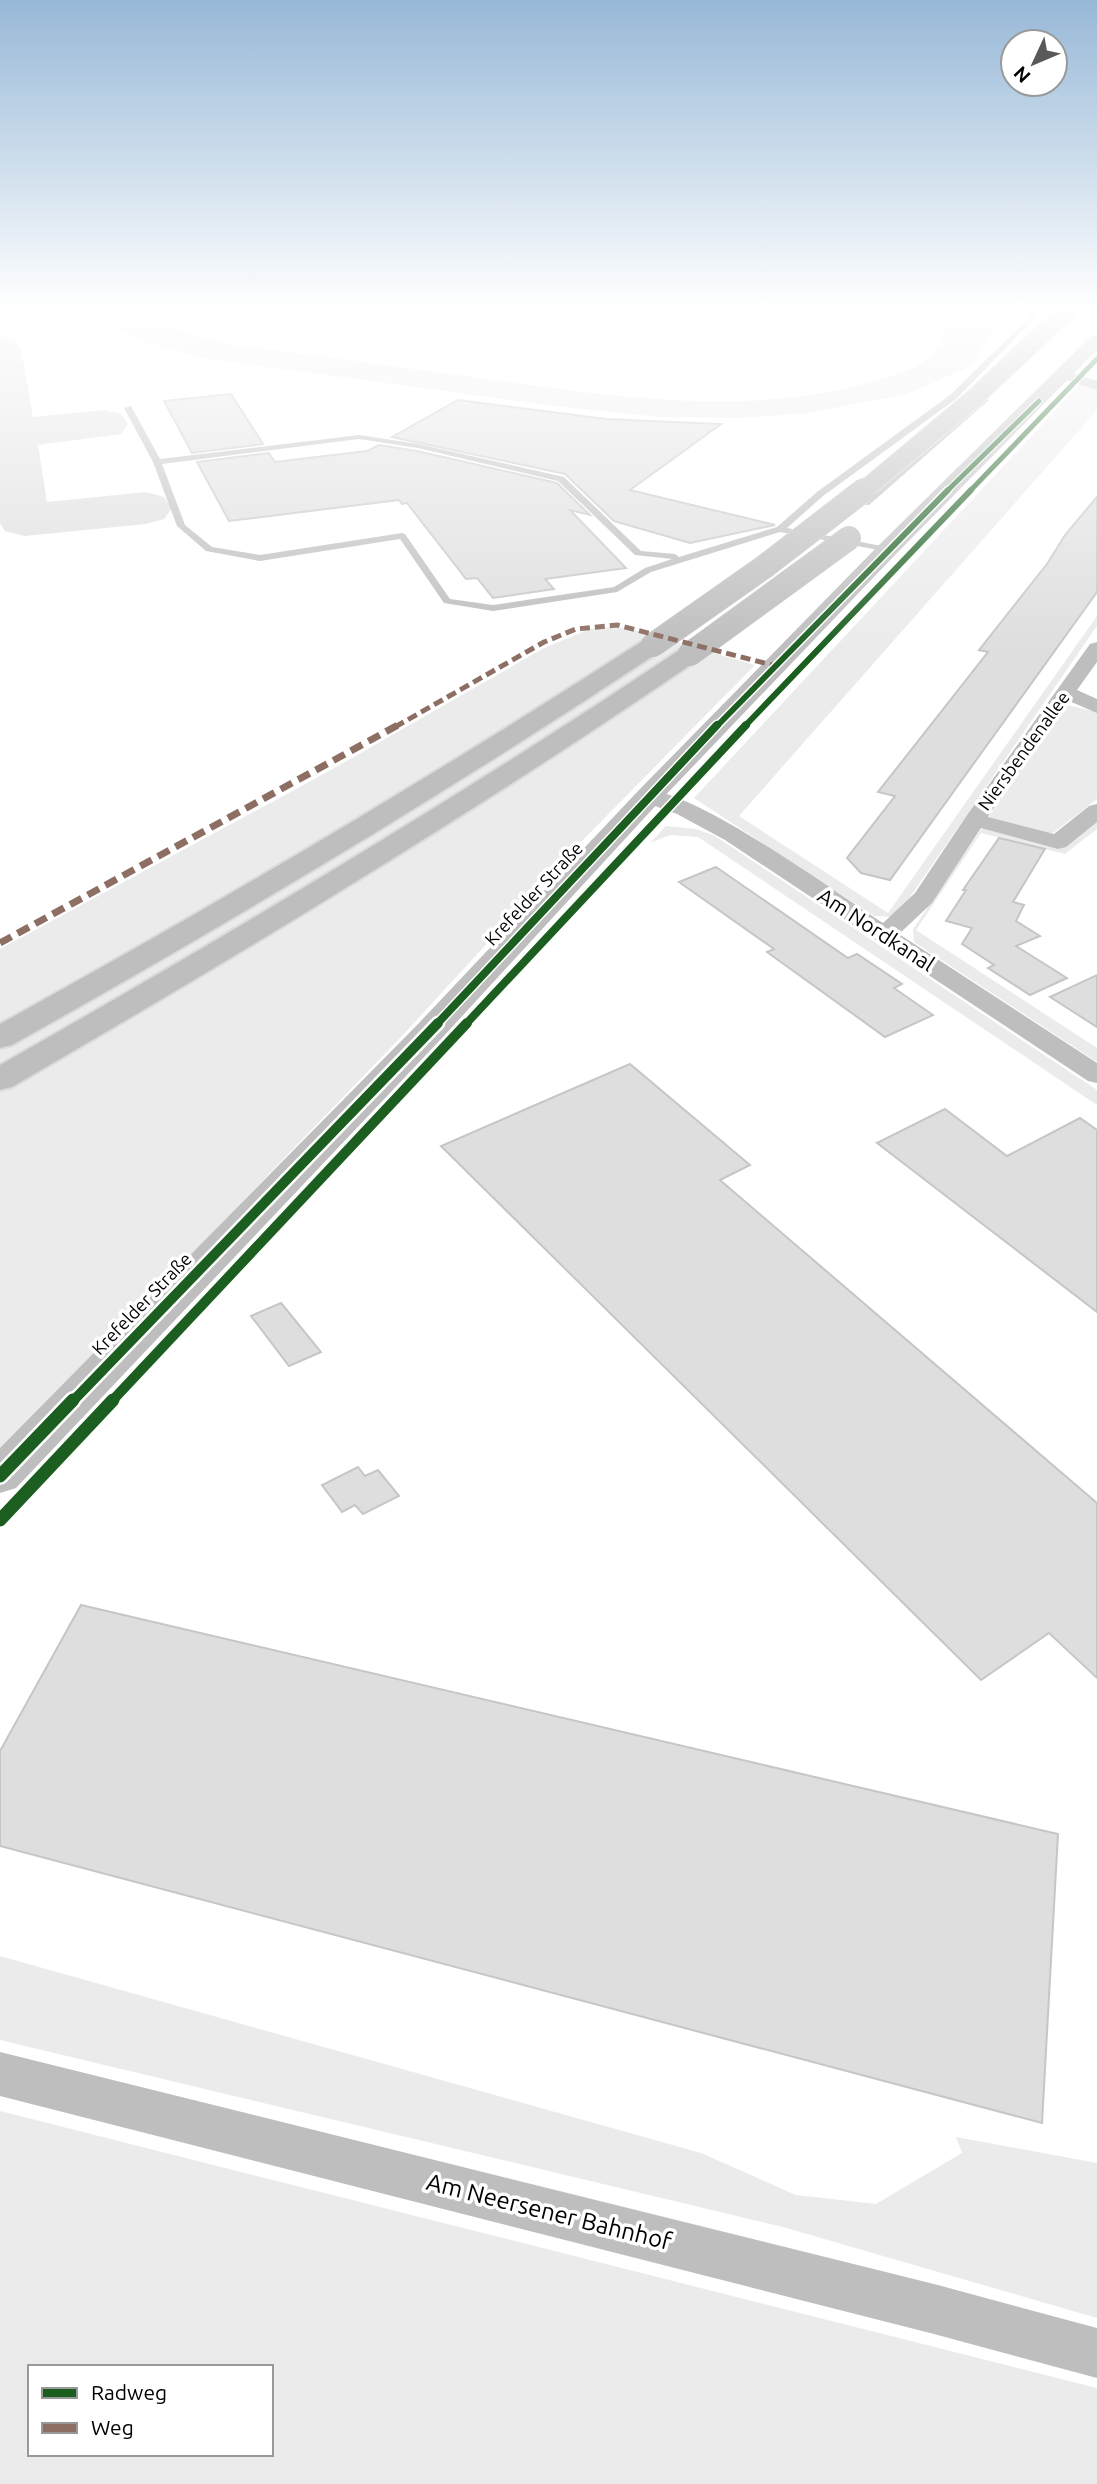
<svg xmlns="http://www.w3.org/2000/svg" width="1097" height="2484" font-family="Ubuntu,sans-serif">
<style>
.green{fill:#ebebeb;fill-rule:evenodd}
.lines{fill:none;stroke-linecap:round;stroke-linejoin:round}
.taxiway{fill:#dedede;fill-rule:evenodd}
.building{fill:#dedede;stroke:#c6c6c6;stroke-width:2}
.motorway-casing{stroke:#dbdbdb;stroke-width:4}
.service{fill:#bebebe;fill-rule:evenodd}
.minor{fill:#bebebe;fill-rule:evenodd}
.tertiary{fill:#bebebe;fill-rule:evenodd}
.motorway{fill:#bebebe;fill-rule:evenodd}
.motorway-bridge-far1-casing{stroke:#dbdbdb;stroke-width:20;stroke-linecap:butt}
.motorway-bridge-casing{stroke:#dbdbdb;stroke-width:25;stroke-linecap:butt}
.motorway-bridge-far1{stroke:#bebebe;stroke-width:18}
.motorway-bridge{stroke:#bebebe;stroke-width:24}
.quiet-far1{stroke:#8d6e63;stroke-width:5;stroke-dasharray:10 5;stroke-linecap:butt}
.quiet{stroke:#8d6e63;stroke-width:7;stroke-dasharray:13 7;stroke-linecap:butt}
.cycleway-far4-casing{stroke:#fff;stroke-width:7}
.cycleway-far3-casing{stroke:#fff;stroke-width:9}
.cycleway-far2-casing{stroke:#fff;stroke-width:11}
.cycleway-far1-casing{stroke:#fff;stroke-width:15}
.cycleway-casing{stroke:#fff;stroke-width:18}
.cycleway-far4{stroke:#1b5e20;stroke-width:5}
.cycleway-far3{stroke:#1b5e20;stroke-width:6}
.cycleway-far2{stroke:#1b5e20;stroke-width:8}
.cycleway-far1{stroke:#1b5e20;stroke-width:10}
.cycleway{stroke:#1b5e20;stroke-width:13}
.labels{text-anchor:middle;stroke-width:7;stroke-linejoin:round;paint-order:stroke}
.far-street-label{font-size:18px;fill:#000;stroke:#fff}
.street-label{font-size:21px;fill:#000;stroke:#fff}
.near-street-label{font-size:24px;fill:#000;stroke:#fff}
</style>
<rect width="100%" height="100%" fill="#fff"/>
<g class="green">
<path d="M93 306H141C164 331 201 336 233 345 308 355 384 365 459 375 590 393 742 420 871 382 887 377 906 372 921 364 936 355 941 341 947 325L929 306H971L992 332 972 366 907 394 807 413 737 418 659 417 554 406 203 358C160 347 124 340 93 306Z"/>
<polygon points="1079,385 1097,389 1097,410 739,816 888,913 1097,616 1097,626 899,913 894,917 874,916 694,798"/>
<polygon points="611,627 631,629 755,665 572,851 401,1037 0,1453 0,949 331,770 544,648 590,629"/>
<polygon points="1067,705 1097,712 1097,799 1053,833 1046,834 989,817"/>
<polygon points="1097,818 1097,829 1065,854 981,833 916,930 1097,1048 1097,1062 914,942 913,929 982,828 1058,847"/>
<polygon points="666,826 696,829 715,836 1097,1090 1097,1105 698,837 670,835 650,843"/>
<polygon points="0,1956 701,2153 796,2195 876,2204 962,2153 956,2137 1097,2163 1097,2318 783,2227 0,2040"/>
<path d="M0 2111 1097 2388V2484H0ZM30 2367H271V2454H30Z"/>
</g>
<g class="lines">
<polygon class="taxiway" points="0,336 15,340 21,349 33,417 104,410 121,414 128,424 121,434 38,445 47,502 146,492 164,497 172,508 164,519 146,524 24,536 5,531 0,523"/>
</g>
<g class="building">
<polygon points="231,394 263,444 192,453 164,401"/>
<polygon points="458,400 606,419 721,424 630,490 775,525 690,543 614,521 565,474 392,437"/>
<polygon points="379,445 417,451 557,483 590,515 570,510 626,568 545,579 554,589 493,598 477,578 466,579 407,503 402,504 399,500 229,521 197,462 269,453 275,462 367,451"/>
<polygon points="1097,497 1097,592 890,880 861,873 847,858 895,796 878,792 988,652 979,650 1047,564 1065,535"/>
<polygon points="999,838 1045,849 1013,902 1024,905 1016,921 1040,936 1016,946 1067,978 1030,995 988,968 994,965 962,944 972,928 946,921 966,890 963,890"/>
<polygon points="716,867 848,958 857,954 902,984 894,988 933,1015 885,1037 767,952 774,949 679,882"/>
<polygon points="1097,975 1097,1027 1050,997"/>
<polygon points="630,1064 750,1165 720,1180 1097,1503 1097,1678 1049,1633 981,1680 441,1146"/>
<polygon points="945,1109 1007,1156 1080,1118 1097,1130 1097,1312 877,1143"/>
<polygon points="281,1303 321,1352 289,1366 251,1316"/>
<polygon points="358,1467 365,1476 378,1470 399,1496 363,1514 355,1505 342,1512 322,1485"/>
<polygon points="81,1605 1058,1834 1042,2123 0,1846 0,1751"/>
</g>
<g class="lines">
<defs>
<g id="motorway">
<path d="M653 638 662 640 665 645 662 650C450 791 233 921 12 1045L0 1048V1024C219 903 434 776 644 640Z"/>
<path d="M690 647 699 649 702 654 699 659C476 812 246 951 12 1087L0 1090V1065C232 933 460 797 681 649Z"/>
</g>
</defs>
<use href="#motorway" class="motorway-casing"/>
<g class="service">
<path d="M1041 306H1047L956 399 823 496 787 528 887 547 890 548V552L780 532 651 572 617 592 493 611 444 603 400 539 260 561 206 551 177 526 153 462 124 408 131 406 160 459 359 435 418 444 564 477 641 551 675 554 679 557 777 527 817 492 950 395ZM359 439 418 448 558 481 635 555 672 559 645 568 614 587 493 605 450 599 405 534 402 533 260 555 212 547 185 525 162 464Z"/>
<polygon points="1082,306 1088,306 1066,326 1062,326 1062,324"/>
<polygon points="982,398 989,400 869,505 853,503 852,501 856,498 864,500"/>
</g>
<g class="minor">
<polygon points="1065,371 1097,381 1097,390 1060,378 1060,372"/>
<path d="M1097 642V662L1077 690 1097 699V713L1069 701 988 817 1054 834 1089 806 1097 804V822L1066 847 1058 849 981 828 932 903 899 934 1097 1063V1083L1088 1081 725 840 677 814 641 801 638 796 641 791C684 781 841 896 883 923L915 893 967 815 1090 644Z"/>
<polygon points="0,2052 934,2284 1097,2328 1097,2378 934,2334 0,2096"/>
</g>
<polygon class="tertiary" points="1097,335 1097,350 895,555 659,802 443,1037 16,1488 0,1493 0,1448 419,1023 639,790 879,545 1091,336"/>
<use href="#motorway" class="motorway"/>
<defs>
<polyline id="motorway-bridge-far1" points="862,492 973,399 1072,306"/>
<g id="motorway-bridge">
<polyline points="653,645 764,567 864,490"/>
<polyline points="690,654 849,538"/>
</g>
</defs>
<use href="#motorway-bridge-far1" class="motorway-bridge-far1-casing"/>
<use href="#motorway-bridge" class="motorway-bridge-casing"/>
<use href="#motorway-bridge-far1" class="motorway-bridge-far1"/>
<use href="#motorway-bridge" class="motorway-bridge"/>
<polyline class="quiet-far1" points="395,727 544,642 576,629 617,625 780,667"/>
<polyline class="quiet" points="0,943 398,725"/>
<defs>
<g id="cycleway-far4">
<polyline points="946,492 1039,401"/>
<polyline points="969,492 1097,359"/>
</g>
<g id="cycleway-far3">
<polyline points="716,727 948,490"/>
<polyline points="744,727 971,490"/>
</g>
<g id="cycleway-far2">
<polyline points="436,1025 717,725"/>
<polyline points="465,1025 746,725"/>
</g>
<g id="cycleway-far1">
<polyline points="72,1402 438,1023"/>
<polyline points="111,1402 467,1023"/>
</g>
<g id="cycleway">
<polyline points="0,1476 73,1400"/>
<polyline points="0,1520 113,1400"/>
</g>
</defs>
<use href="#cycleway-far4" class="cycleway-far4-casing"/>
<use href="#cycleway-far3" class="cycleway-far3-casing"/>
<use href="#cycleway-far2" class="cycleway-far2-casing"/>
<use href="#cycleway-far1" class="cycleway-far1-casing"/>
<use href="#cycleway" class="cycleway-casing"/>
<use href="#cycleway-far4" class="cycleway-far4"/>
<use href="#cycleway-far3" class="cycleway-far3"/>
<use href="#cycleway-far2" class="cycleway-far2"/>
<use href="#cycleway-far1" class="cycleway-far1"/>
<use href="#cycleway" class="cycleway"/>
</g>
<linearGradient id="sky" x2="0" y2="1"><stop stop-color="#97b8d7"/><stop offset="0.47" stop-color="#fff"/><stop offset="1" stop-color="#fff" stop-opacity="0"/></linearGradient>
<rect width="1097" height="653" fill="url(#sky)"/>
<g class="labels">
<g class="far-street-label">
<text transform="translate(1024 751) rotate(-54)" y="6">Niersbendenallee</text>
<text transform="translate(534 894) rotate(-47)" y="6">Krefelder Straße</text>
<text transform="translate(142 1304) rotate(-46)" y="6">Krefelder Straße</text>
</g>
<g class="street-label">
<text transform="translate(876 930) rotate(33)" y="7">Am Nordkanal</text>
</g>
<g class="near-street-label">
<text transform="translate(549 2212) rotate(14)" y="8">Am Neersener Bahnhof</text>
</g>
</g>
<rect x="28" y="2365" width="245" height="91" fill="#ffffff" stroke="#999999" stroke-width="2"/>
<rect x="42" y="2388" width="35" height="10" fill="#1b5e20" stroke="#999999" stroke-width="2"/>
<text x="91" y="2400" font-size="21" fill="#000000">Radweg</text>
<rect x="42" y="2423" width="35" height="10" fill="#8d6e63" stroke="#999999" stroke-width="2"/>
<text x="91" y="2435" font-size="21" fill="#000000">Weg</text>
<g transform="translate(1034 63) rotate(226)"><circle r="33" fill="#ffffff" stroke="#999999" stroke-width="2"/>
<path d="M0-5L12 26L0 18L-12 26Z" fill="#595959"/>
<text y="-10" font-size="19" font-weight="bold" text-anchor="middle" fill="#000000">N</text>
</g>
</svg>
